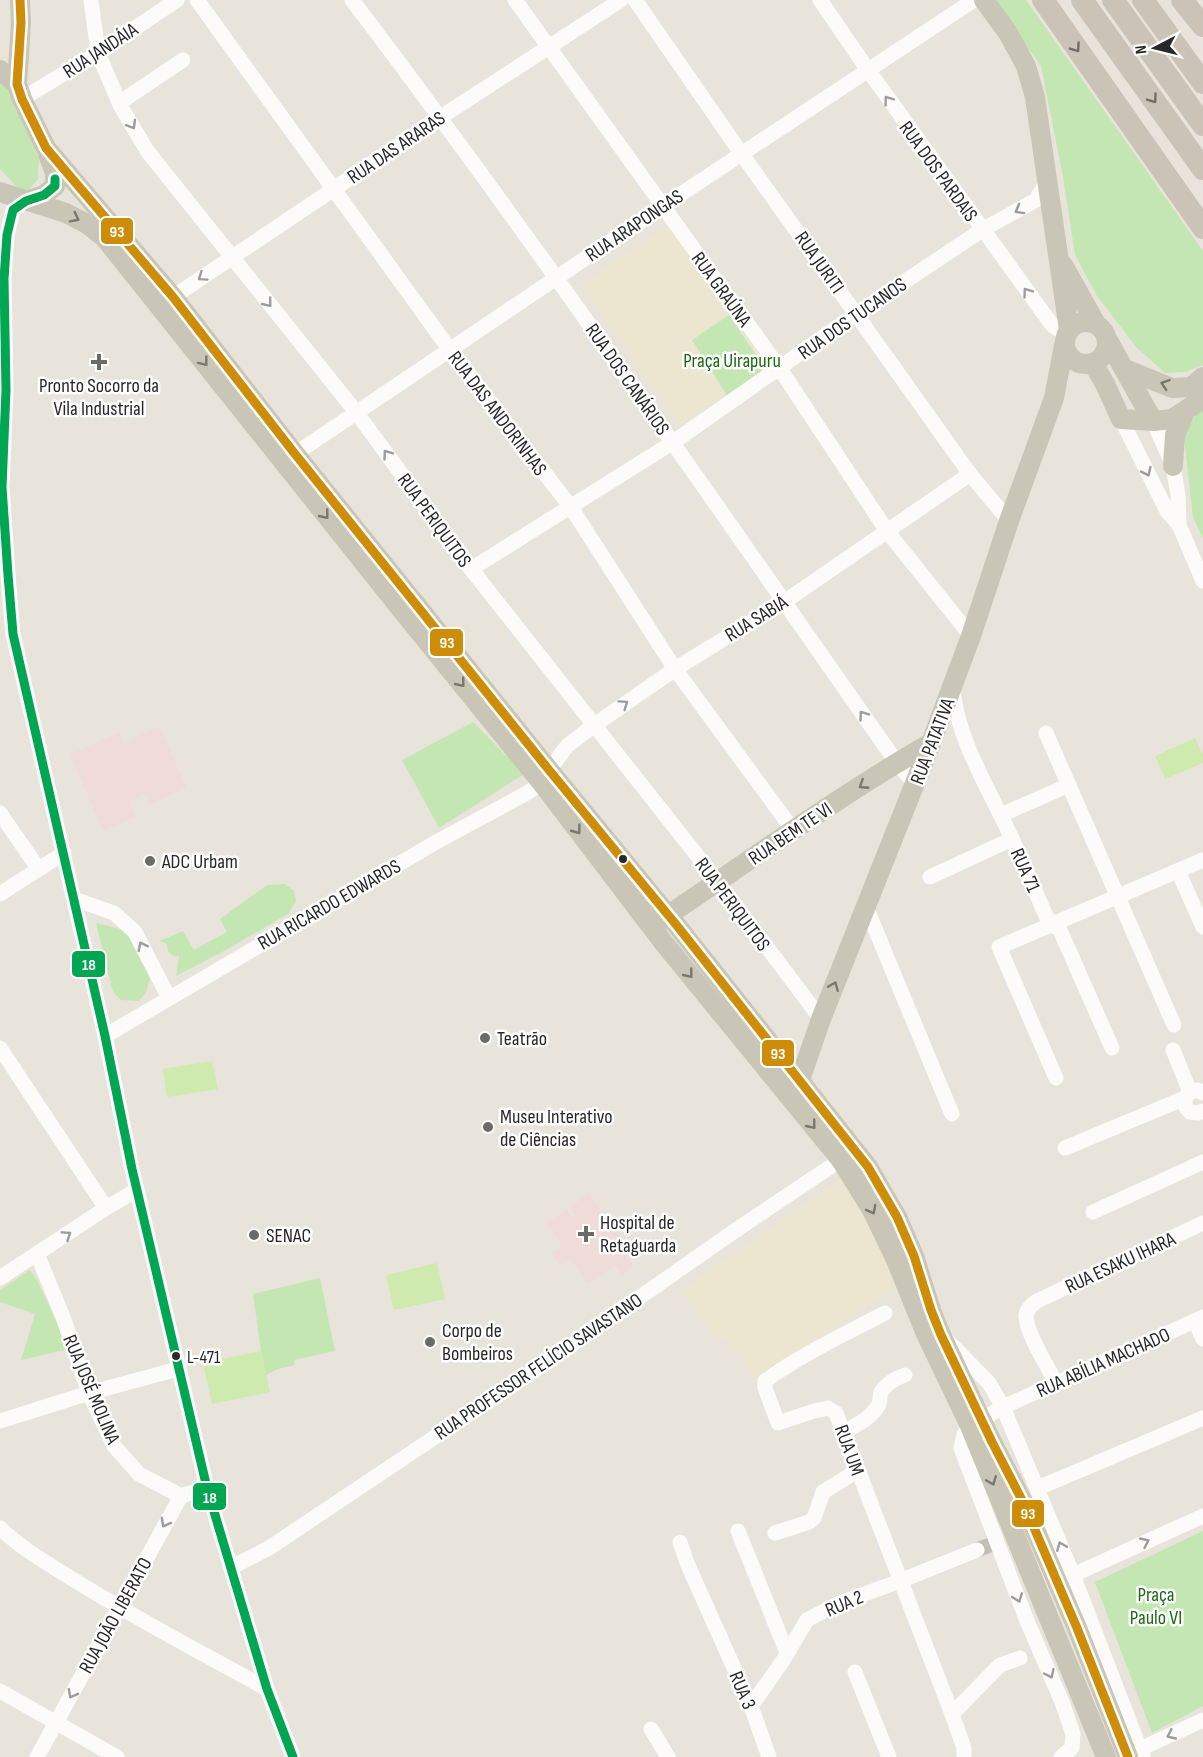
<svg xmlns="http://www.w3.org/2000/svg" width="1203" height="1757" font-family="'Sofia Sans Condensed',sans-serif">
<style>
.education{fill:#ece5cf}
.medical{fill:#efdcd8}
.green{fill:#c4e6b2}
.pitch{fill:#cfeaaf}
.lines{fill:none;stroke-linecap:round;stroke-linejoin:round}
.minor-tunnel{stroke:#c2beb8;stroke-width:15;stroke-dasharray:15 8;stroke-linecap:butt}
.minor{stroke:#fcfbfa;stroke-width:15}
.major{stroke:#cac6b7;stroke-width:20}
.highway{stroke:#cbc2b8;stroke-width:22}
.bus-1-casing{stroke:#fff;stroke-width:14}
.bus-2-casing{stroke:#fff;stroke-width:14}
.bus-1{stroke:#00a651;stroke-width:9}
.bus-2{stroke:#ce8d08;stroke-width:9}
.oneway{stroke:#716d69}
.oneway2{stroke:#9d9c9c}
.oneway3{stroke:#797770}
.poi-dot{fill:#6b6a67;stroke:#fff;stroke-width:2}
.bus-dot{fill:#282828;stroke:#fff;stroke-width:2}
.labels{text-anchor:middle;stroke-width:5;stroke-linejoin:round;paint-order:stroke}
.bus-label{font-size:18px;fill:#282828;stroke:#fff;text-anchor:start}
.street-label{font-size:20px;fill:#282828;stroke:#fff}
.park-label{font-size:20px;fill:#1e6814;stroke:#fff}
.poi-label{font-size:20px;fill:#282828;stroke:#fff;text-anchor:start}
.line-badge{stroke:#fff;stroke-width:2}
.badge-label{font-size:16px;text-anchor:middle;font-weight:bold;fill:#fff}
</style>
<rect width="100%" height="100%" fill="#e8e4dc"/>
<g class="education">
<polygon points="669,225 769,367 679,425 584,289 586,281"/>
<polygon points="841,1179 847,1179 902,1282 756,1380 726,1338 718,1343 681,1290"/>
</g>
<g class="medical">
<polygon points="159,726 187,788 150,804 146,794 130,801 136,817 103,831 70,754 120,732 123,743"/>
<polygon points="589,1193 631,1255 627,1257 634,1266 621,1275 615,1266 588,1284 571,1260 560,1266 552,1253 562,1246 546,1223 566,1210 572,1218 575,1215 570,1207"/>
</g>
<g class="green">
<polygon points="993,0 1026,0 1203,251 1203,365 1185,372 1165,373 1137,348 1097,296 1075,255 1063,177 1041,66"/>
<polygon points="0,81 15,97 39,159 38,179 29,190 22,192 0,169"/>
<polygon points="729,315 768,373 728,397 692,340"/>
<polygon points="1203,409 1203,539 1193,517 1184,438 1190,422"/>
<polygon points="473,722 524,774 439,828 402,760"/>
<polygon points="285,884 294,891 296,901 288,914 224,951 176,976 179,956 174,956 168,952 167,944 159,941 183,931 194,950 227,932 220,919 267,885"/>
<polygon points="96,923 125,930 150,978 146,992 139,1001 121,1000 113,992"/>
<polygon points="30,1270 38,1282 69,1349 21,1360 35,1314 0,1302 0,1290"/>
<polygon points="320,1278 335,1351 294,1360 295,1365 278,1369 266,1375 261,1351 253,1294"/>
<polygon points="1203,1531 1203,1706 1152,1733 1095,1582"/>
</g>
<g class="pitch">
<polygon points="1195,738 1203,755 1203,763 1165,779 1155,756"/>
<polygon points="212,1061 218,1089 167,1097 163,1069"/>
<polygon points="437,1263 445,1299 394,1310 386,1275"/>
<polygon points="261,1351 270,1392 212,1404 203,1363"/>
</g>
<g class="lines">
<polyline class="minor-tunnel" points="977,1550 990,1545"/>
<g class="minor">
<polyline points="91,0 98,53 121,107 148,152 356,412 471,569 718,882 821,1019"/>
<polyline points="197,0 450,350 570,506 675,669 793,830"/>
<path d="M352 0C541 249 717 507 897 763L915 784"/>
<polyline points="515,0 780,369 887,531 971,636"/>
<polyline points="635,0 741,153 970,474 1009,521"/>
<polyline points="820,0 868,70 1052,325 1066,335"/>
<polyline points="22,99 98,53 177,0"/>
<polyline points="119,103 183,60"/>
<polyline points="26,201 13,210 7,235 4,279 6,390 2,487 8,575 13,634 105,1036 132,1169 207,1488 267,1689 293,1757"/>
<polyline points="173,297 441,117 621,0"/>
<polyline points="1121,419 1167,511 1179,525 1178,495 1173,466 1153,421"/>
<polyline points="295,454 663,206 974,0"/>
<polyline points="1179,525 1203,581"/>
<polyline points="471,569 672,443 856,314 982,230 1036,200 1047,181"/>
<path d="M953 689C957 735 982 777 1002 818 1018 850 1032 883 1046 916L1052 924 1060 930 1112 1048"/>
<polyline points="1046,733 1174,1025"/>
<polyline points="0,813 38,868"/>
<polyline points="1001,815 1069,785"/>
<polyline points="1178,871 1203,927"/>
<polyline points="930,877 1012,839"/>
<polyline points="0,894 64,853"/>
<polyline points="74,899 114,913 135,932 169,998"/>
<polyline points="866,907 952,1114"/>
<polyline points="105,1036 438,841 527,793 542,783 549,770 567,746 593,726 675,669 784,602 970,474"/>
<polyline points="0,1048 106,1208"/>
<polyline points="1173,1050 1190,1092"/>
<polyline points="1056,1078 999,947 1203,860"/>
<path d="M1203 1093 1198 1090 1190 1092C1183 1098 1183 1106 1190 1112L1198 1113 1203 1111"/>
<polyline points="1065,1148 1185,1098"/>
<polyline points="1093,1212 1203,1162"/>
<polyline points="37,1254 63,1317 89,1393 114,1446 139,1474 181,1496"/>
<polyline points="0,1278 106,1208 137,1190"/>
<path d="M885 1313C845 1334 802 1354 765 1381V1388L778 1423 814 1411 828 1408 836 1413 952 1714 964 1748V1757"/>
<polyline points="1195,1321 1203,1339"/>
<polyline points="949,1342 989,1383 1003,1407 1073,1575 1143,1757"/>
<path d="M1056 1383C1048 1367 1026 1333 1026 1316 1027 1308 1032 1305 1037 1301L1203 1223"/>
<polyline points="0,1421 89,1393 178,1369"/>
<path d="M844 1432C856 1425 870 1419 878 1406 881 1402 879 1397 881 1392 886 1384 896 1378 905 1375"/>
<polyline points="1038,1488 1203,1418"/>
<path d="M0 1528C23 1550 52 1566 79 1583 140 1621 204 1654 267 1689"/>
<polyline points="738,1531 787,1653"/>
<polyline points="775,1533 809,1522 814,1518 823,1492 857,1471"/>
<polyline points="680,1542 687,1563 751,1706 769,1757"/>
<polyline points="232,1567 269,1548 553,1358 736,1230 848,1155"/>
<polyline points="1073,1575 1203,1516"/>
<polyline points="855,1672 889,1757"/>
<polyline points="0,1691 117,1757"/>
<polyline points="751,1706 782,1662 807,1620 837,1604 900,1581 977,1550"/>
<polyline points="952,1714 1000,1665 1020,1658"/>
<polyline points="651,1729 668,1757"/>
<polyline points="1140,1749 1203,1720"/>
<polyline points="37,1757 181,1496 207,1488"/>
<polyline points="1061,1757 1072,1748 1073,1734 1062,1702 1027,1621 961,1448 964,1435 970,1426 1003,1407 1203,1317"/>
</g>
<g class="major">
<polyline points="20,0 21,23 17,84 22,99 46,148 173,297 295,454 549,770 678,927 868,1167 897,1217 914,1256 931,1310 941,1335 992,1442 1023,1502 1077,1628 1128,1757"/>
<polyline points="984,0 1008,33 1026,66 1035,97 1069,330"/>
<polyline points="0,70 17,84"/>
<polyline points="0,192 66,213 87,224 104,237 401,609 542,783 663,942 841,1160 872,1210 896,1260 926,1334 970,1426 1106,1757"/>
<polyline points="26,201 44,195 55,186 55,173 48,154"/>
<polyline points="1063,265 1096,324"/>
<circle cx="1086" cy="343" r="21"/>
<polyline points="1106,337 1153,421"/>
<polyline points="1093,363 1105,384 1121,419 1153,421 1172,419 1203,399"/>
<polyline points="1125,369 1172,388 1191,387 1203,377"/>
<polyline points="1173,466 1175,435 1185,412"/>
<path d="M658 923 668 915C755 857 840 795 931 743"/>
<polyline points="800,1080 821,1019 931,743 971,636 1009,521 1054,398 1064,345"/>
</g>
<g class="highway">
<polyline points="1043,0 1203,228"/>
<polyline points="1082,0 1203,169"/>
<polyline points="1113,0 1203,125"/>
<polyline points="1143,0 1203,83"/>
<polyline points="1182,0 1203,26"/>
</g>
<defs>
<polyline id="bus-1" points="55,179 55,186 44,195 26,201 13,210 7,235 4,279 6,390 2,487 8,575 13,634 105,1036 132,1169 207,1488 267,1689 293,1757"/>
<polyline id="bus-2" points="20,0 21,23 17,84 22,99 46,148 173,297 295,454 549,770 678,927 868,1167 897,1217 914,1256 931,1310 941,1335 992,1442 1023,1502 1077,1628 1128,1757"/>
</defs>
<use href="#bus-1" class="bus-1-casing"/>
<use href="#bus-2" class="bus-2-casing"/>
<use href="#bus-1" class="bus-1"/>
<use href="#bus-2" class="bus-2"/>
</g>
<defs><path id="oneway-chevron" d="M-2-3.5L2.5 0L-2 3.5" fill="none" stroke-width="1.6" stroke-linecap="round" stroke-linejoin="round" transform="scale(1.5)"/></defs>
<g class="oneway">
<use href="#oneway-chevron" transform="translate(1076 48) rotate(55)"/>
<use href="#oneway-chevron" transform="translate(1153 99) rotate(54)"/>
</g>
<g class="oneway2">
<use href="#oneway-chevron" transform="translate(888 100) rotate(-126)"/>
<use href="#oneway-chevron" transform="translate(132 125) rotate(59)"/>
<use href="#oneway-chevron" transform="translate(1019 210) rotate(151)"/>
<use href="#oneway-chevron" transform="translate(202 277) rotate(145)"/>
<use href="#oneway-chevron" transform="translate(1027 292) rotate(-126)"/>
<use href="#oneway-chevron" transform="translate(268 303) rotate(51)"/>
<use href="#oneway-chevron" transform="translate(387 454) rotate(-126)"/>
<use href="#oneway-chevron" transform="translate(1147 472) rotate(64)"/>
<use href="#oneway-chevron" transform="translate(624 704) rotate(-35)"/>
<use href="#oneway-chevron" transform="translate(863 715) rotate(-125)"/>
<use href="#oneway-chevron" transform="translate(142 946) rotate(-117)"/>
<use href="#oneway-chevron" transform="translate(67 1235) rotate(-34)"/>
<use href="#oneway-chevron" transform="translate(165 1523) rotate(119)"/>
<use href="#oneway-chevron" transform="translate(1145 1542) rotate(-25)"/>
<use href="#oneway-chevron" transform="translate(1061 1546) rotate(-112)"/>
<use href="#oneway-chevron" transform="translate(1018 1598) rotate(69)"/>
<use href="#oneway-chevron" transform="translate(1050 1674) rotate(65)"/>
<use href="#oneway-chevron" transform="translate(72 1694) rotate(118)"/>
<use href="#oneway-chevron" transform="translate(1171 1735) rotate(155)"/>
</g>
<g class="oneway3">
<use href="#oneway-chevron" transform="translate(75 218) rotate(27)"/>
<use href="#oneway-chevron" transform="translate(204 362) rotate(52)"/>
<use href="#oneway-chevron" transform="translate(1165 384) rotate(-161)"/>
<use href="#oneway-chevron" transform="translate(325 515) rotate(51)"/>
<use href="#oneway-chevron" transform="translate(461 683) rotate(51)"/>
<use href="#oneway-chevron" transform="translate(863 785) rotate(147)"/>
<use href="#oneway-chevron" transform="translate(577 830) rotate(53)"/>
<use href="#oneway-chevron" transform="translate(689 974) rotate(51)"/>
<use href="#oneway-chevron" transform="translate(834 986) rotate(-68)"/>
<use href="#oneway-chevron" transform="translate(812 1125) rotate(51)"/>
<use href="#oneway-chevron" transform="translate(872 1210) rotate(62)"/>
<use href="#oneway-chevron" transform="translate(992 1481) rotate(68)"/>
</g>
<g class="poi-dot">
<path d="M96 353h6v6h6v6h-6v6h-6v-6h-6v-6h6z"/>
<circle cx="150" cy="861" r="6"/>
<circle cx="485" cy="1038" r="6"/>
<circle cx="488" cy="1127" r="6"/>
<path d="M583 1225h6v6h6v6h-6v6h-6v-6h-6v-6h6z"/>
<circle cx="254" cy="1235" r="6"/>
<circle cx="430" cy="1342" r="6"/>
</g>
<g class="bus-dot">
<circle cx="623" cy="859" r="5"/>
<circle cx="176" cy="1356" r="5"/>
</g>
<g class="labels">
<g class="bus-label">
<text x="187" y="1363">L-471</text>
</g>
<g class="street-label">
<text transform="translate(100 50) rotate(-33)" y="7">RUA JANDÁIA</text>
<text transform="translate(396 147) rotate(-34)" y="7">RUA DAS ARARAS</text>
<text transform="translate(939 171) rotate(54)" y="7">RUA DOS PARDAIS</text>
<text transform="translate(634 225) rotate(-34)" y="7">RUA ARAPONGAS</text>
<text transform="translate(820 262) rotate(55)" y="7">RUA JURITI</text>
<text transform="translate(722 289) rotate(54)" y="7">RUA GRAÚNA</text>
<text transform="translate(852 318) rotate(-35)" y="7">RUA DOS TUCANOS</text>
<text transform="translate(628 379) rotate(55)" y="7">RUA DOS CANÁRIOS</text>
<text transform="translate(498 413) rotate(53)" y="7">RUA DAS ANDORINHAS</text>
<text transform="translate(435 520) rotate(54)" y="7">RUA PERIQUITOS</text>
<text transform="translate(756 618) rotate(-32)" y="7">RUA SABIÁ</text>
<text transform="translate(932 741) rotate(-69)" y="7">RUA PATATIVA</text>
<text transform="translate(790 833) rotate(-34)" y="7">RUA BEM TE VI</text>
<text transform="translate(1026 870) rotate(66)" y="7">RUA 71</text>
<text transform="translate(329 904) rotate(-30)" y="7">RUA RICARDO EDWARDS</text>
<text transform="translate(733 904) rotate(53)" y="7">RUA PERIQUITOS</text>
<text transform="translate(1120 1262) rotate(-25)" y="7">RUA ESAKU IHARA</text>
<text transform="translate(1103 1362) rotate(-24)" y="7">RUA ABÍLIA MACHADO</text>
<text transform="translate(538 1366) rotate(-34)" y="7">RUA PROFESSOR FELÍCIO SAVASTANO</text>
<text transform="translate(92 1389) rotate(67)" y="7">RUA JOSÉ MOLINA</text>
<text transform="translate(850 1450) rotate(70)" y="7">RUA UM</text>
<text transform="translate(844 1603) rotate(-23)" y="7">RUA 2</text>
<text transform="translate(115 1615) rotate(-61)" y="7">RUA JOÃO LIBERATO</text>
<text transform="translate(743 1690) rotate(67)" y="7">RUA 3</text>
</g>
<g class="park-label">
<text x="732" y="367">Praça Uirapuru</text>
<text x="1156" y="1601">Praça<tspan x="1156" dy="23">Paulo VI</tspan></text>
</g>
<g class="poi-label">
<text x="99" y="392" text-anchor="middle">Pronto Socorro da<tspan x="99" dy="23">Vila Industrial</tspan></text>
<text x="162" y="868">ADC Urbam</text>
<text x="497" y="1045">Teatrão</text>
<text x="500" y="1123">Museu Interativo<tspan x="500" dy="23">de Ciências</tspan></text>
<text x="600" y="1229">Hospital de<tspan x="600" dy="23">Retaguarda</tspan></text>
<text x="266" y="1242">SENAC</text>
<text x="442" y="1337">Corpo de<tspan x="442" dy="23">Bombeiros</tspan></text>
</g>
</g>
<g class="line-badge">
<rect x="100" y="217" width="34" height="28" rx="6" fill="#ce8d08"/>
<rect x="429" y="628" width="35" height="29" rx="6" fill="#ce8d08"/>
<rect x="71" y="950" width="35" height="28" rx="6" fill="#00a651"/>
<rect x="761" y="1039" width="34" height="28" rx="6" fill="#ce8d08"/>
<rect x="192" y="1482" width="35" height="29" rx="6" fill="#00a651"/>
<rect x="1011" y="1499" width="34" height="29" rx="6" fill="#ce8d08"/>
</g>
<g class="badge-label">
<text x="117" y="237">93</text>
<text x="447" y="648">93</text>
<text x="89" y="970">18</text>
<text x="778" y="1059">93</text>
<text x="210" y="1503">18</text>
<text x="1028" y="1519">93</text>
</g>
<g transform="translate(1155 48) rotate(263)" stroke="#ffffff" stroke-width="4.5" paint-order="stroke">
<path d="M0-4.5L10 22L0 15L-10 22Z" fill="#282828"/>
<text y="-9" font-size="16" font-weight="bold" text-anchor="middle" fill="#282828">N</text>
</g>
</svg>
